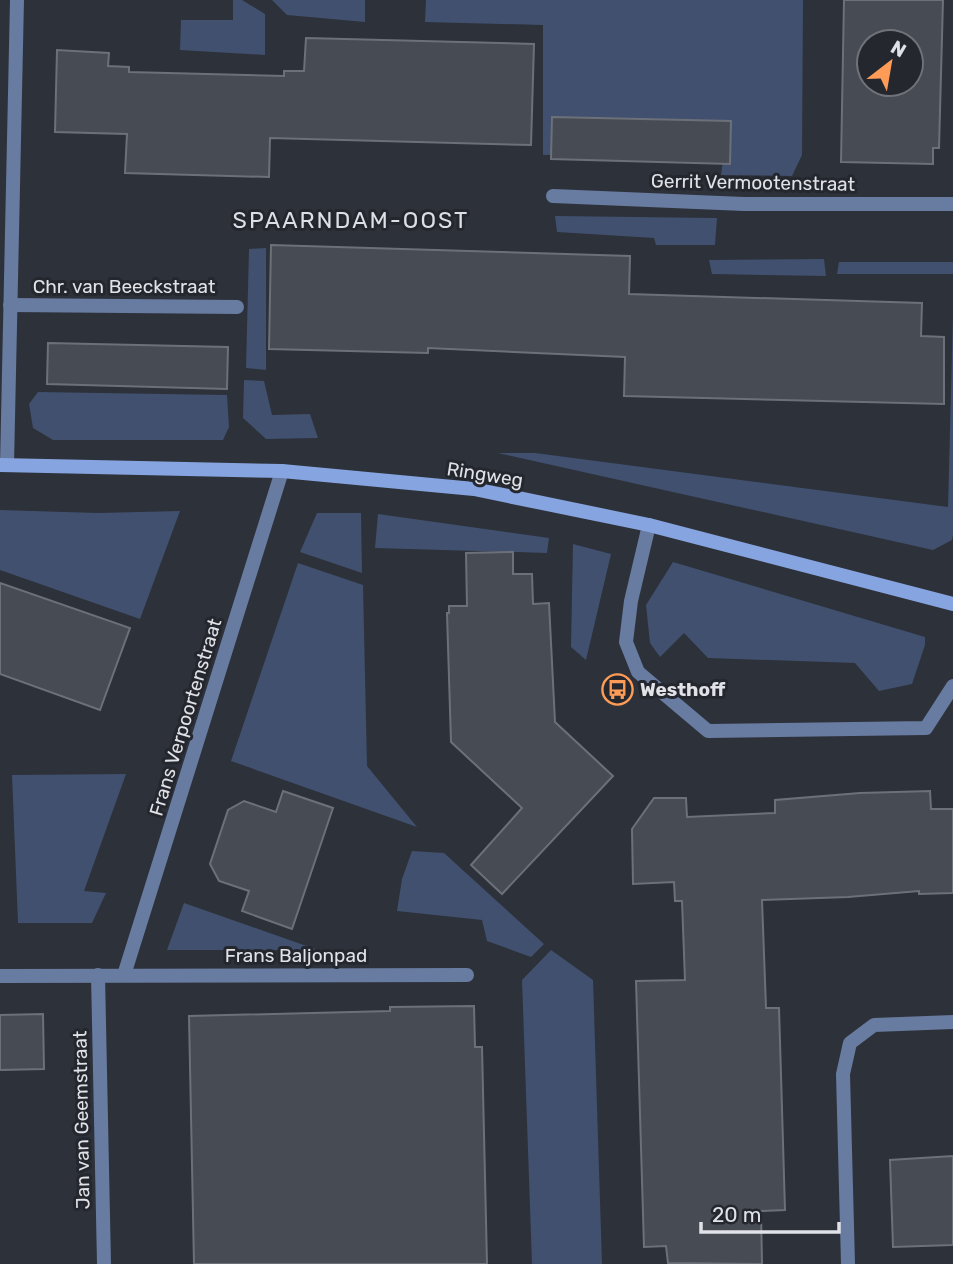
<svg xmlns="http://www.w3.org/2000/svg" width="953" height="1264" font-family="Rubik,sans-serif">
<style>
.green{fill:#40506e}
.building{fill:#474b53;stroke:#6c7179;stroke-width:2;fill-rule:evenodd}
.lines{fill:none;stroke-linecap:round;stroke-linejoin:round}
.street{stroke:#687ba0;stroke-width:14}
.secondary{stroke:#86a4df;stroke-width:14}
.labels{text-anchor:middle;stroke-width:6;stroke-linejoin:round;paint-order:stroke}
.street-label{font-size:19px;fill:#e0e2e7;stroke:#24272e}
.poi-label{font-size:19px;font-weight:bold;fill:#e0e2e7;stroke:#24272e;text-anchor:start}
.quarter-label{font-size:23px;letter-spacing:2px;fill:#dadfe8;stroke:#24272e}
</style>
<rect width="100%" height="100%" fill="#2d3139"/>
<g class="green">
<polygon points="233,0 242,0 265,14 265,55 180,50 181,20 233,20"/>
<polygon points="272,0 365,0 365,22 287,15"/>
<polygon points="426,0 803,0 802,155 792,176 721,175 724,153 543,155 543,25 425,22"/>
<polygon points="555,216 717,218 715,245 656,245 654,238 557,232"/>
<polygon points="266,248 266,370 246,368 249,249"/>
<polygon points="824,259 826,276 712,274 709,260"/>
<polygon points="839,262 953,262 953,274 837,274"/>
<polygon points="953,314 953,535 952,540 933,550 498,453 535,453 948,507"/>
<polygon points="244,380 264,381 272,415 310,414 318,438 266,439 243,418"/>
<polygon points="38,392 227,395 229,427 223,440 53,440 33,428 29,404"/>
<polygon points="0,510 98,513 180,511 140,619 0,570"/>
<polygon points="317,513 361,513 362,573 300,552"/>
<polygon points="378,514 549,538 547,553 375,548"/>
<polygon points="573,544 611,554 586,660 571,647"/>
<polygon points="673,562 925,637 925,645 912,684 879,691 855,663 708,658 684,633 660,657 650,643 646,605"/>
<polygon points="298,563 363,585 367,766 417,827 231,761"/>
<polygon points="126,774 84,891 106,893 92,923 18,923 12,775"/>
<polygon points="412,851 444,853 544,944 531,957 487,941 482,920 397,911 402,879"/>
<polygon points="184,903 318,950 167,950"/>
<polygon points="551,950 593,980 602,1264 532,1264 522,980"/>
</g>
<g class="building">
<path d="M844 0H943L939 148H933V164L841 162ZM869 42H911V84H869Z"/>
<polygon points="306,38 534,44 531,145 270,138 269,177 125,173 127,134 55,132 57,50 109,53 108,66 129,67 129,72 284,76 284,71 304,71"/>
<polygon points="552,117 731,121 730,164 551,159"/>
<polygon points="271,245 630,256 629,294 922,303 921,336 944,337 944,404 624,396 625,357 428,348 428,353 269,349"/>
<polygon points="48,343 228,347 227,389 47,384"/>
<polygon points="513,552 513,574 532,574 533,604 549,603 555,722 613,776 502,894 471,865 522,808 451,742 447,613 449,613 449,606 467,606 466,553"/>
<polygon points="0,583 130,628 100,710 0,674"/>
<polygon points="283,791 333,808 292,929 242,911 249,891 219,881 210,864 228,810 244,801 276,812"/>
<polygon points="930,791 931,809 953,809 953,893 919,894 919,891 848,897 762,900 766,1008 779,1008 785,1210 761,1211 762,1264 668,1263 666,1246 644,1247 636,981 685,980 682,901 675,901 674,882 633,884 632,829 654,798 686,798 687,817 775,813 775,800 860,793"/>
<polygon points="474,1006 475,1047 482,1047 487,1264 194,1264 189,1016 390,1011 390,1007"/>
<polygon points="43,1014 44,1069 0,1070 0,1015"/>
<polygon points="953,1156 953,1245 893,1247 890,1160"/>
</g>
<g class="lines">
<g class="street">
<polyline points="553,196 744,204 953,204"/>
<polyline points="10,305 237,307"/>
<polyline points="7,465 17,0"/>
<polyline points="649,525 631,601 626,642 638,672 708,731 926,728 953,686"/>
<polyline points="98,975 104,1264"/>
<polyline points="124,975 282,471"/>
<polyline points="0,976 467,975"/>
<polyline points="848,1264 843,1074 850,1043 874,1025 953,1022"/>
</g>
<polyline class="secondary" points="0,465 282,471 474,489 649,525 953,604"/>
</g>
<defs>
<symbol id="bus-ring" viewBox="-11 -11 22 22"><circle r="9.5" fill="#24272e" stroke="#fe9c57" stroke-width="1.5"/><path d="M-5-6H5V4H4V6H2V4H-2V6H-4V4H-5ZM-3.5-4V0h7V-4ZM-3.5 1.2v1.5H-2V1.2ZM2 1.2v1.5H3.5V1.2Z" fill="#fe9c57"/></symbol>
</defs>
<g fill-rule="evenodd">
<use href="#bus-ring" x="600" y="672" width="35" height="35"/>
</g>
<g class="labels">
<g class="street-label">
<text transform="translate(753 182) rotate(1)" y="7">Gerrit Vermootenstraat</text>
<text x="124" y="293">Chr. van Beeckstraat</text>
<text transform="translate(485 474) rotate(9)" y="7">Ringweg</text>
<text transform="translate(185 717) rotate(-73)" y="7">Frans Verpoortenstraat</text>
<text x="296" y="962">Frans Baljonpad</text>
<text transform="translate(81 1120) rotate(-91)" y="7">Jan van Geemstraat</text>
</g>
<g class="poi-label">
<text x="640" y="696">Westhoff</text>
</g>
<g class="quarter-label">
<text x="351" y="228">SPAARNDAM-OOST</text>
</g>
</g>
<g transform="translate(890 63) rotate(31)"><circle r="33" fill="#24272e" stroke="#6f7278" stroke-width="2"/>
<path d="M0-5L12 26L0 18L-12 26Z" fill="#fe9c57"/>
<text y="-10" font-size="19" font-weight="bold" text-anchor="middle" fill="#e0e2e7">N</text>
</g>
<path d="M701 1222v10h138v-10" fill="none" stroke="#e0e2e7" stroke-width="3.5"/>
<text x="712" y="1222" font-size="21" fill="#e0e2e7" stroke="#24272e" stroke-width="5" paint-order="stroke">20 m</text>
</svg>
